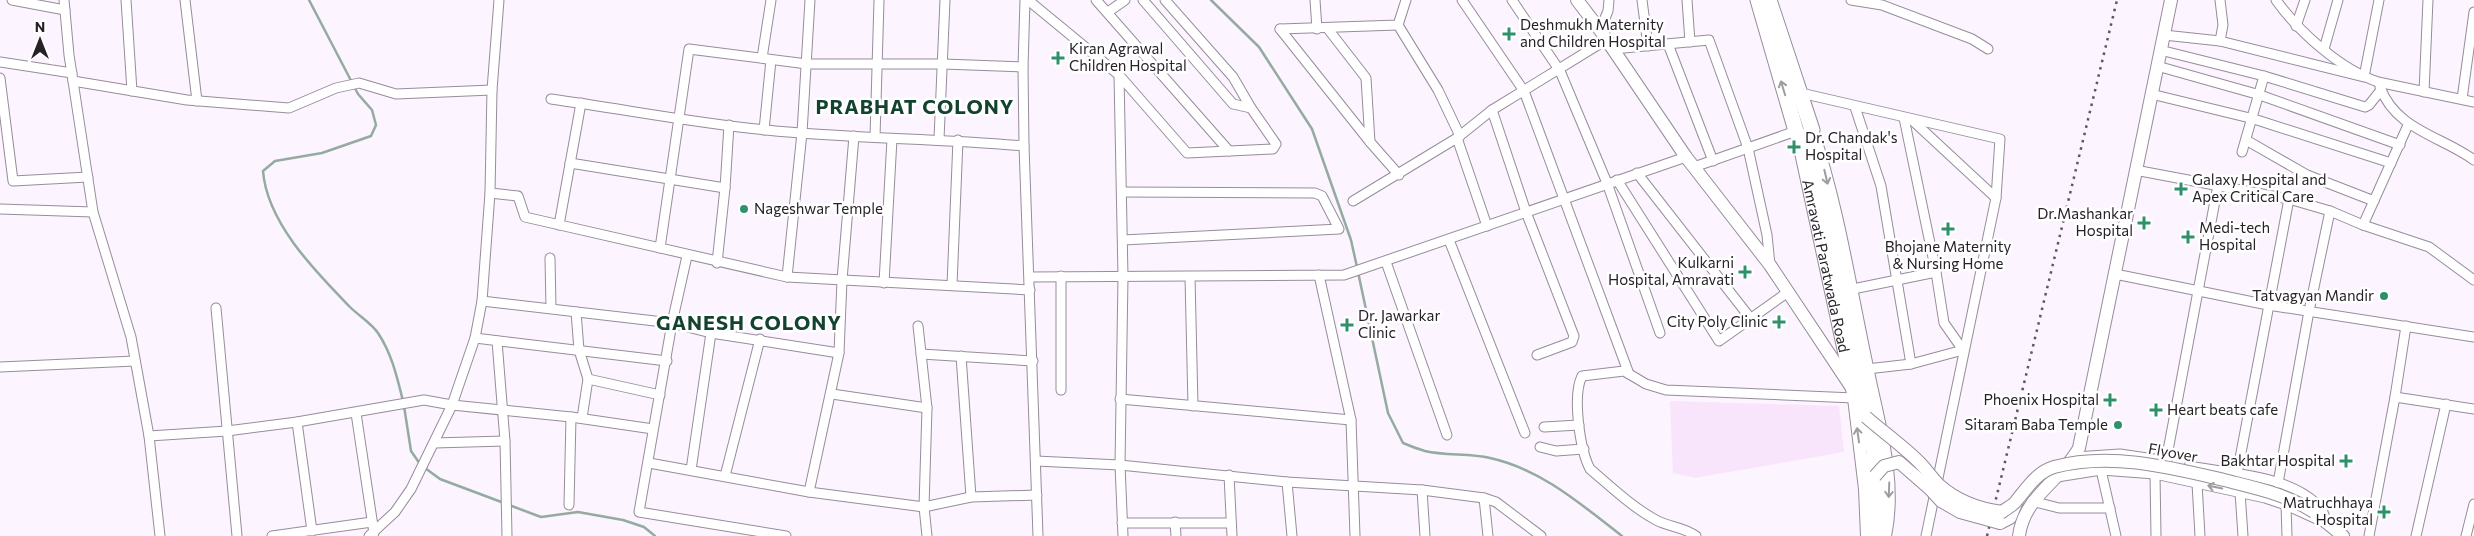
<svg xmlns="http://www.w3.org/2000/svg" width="2474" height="536" font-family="Commissioner,sans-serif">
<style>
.built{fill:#f8e5fc}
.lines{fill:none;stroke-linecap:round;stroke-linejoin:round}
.stream{stroke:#93aba0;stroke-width:2.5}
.street-casing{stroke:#988c9b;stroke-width:11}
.secondary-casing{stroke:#988c9b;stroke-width:14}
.primary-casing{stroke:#988c9b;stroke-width:17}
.street{stroke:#fff;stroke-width:9}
.secondary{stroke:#fff;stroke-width:12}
.primary{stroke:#fff;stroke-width:15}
.rail{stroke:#5c565d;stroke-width:2.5;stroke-dasharray:2.5 5;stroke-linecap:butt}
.secondary-bridge-casing{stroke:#988c9b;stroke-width:14;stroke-linecap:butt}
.secondary-bridge{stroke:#fff;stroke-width:12}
.oneway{stroke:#9e9c9e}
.poi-dot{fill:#2e916b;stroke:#fff;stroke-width:2}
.labels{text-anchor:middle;stroke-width:5;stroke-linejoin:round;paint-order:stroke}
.poi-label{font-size:15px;fill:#272228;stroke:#fff;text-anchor:start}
.street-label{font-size:15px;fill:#272228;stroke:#fff}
.district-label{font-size:20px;font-weight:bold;letter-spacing:1px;fill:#144230;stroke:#fff}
</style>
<rect width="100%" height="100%" fill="#fcf4fe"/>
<polygon class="built" points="1670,401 1839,406 1844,452 1695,478 1673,473"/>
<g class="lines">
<g class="stream">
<path d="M309 0 358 94 372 110 376 125 371 136 322 153 275 161 263 171C267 223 316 272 350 307 359 316 371 323 378 333 392 354 397 377 403 401"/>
<polyline points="1211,0 1259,47 1312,129 1351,240 1357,267"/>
<path d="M1358 272 1388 413 1403 443C1410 446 1418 449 1425 451 1446 456 1469 453 1490 458 1541 469 1582 505 1622 536"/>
<polyline points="404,406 411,451 420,464"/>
<polyline points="425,468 440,479 504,503"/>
<polyline points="509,505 541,517 578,512 623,520 644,527 655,536"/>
</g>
<defs>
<g id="street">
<polyline points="12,0 65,10"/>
<polyline points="64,0 69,55 93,212 131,337 149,436 160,536"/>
<polyline points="126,0 132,91"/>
<polyline points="185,0 197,101"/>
<polyline points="1025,0 1023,67 1024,146 1038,536"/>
<polyline points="1028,0 1119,75 1187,153 1273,149 1276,144 1251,108 1233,77 1165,0"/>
<polyline points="1096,0 1229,151"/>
<polyline points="1143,0 1233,104 1251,108"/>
<polyline points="1315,0 1317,29"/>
<polyline points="1462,0 1524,91 1629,374"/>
<polyline points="1512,0 1560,71 1607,183 1660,333"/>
<polyline points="1642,0 1648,46"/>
<polyline points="1687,0 1690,42"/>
<polyline points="1851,0 1882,5 1972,39 1988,49"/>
<path d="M2276 0C2299 32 2340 69 2378 82L2474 102"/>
<polyline points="1108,12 1125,0"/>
<polyline points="1398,25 1438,90 1460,136"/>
<polyline points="2296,26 2305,0"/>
<polyline points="1280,29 1370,142 1399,175"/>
<polyline points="1280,29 1398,25 1406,0"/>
<polyline points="1328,29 1366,78 1370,142"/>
<polyline points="1600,30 1608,11 1609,0"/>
<polyline points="2164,35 2220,41 2364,77 2379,0"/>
<polyline points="2220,41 2223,25 2220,0"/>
<polyline points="1668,44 1713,161"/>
<polyline points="1613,49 1709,40 1748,148 1767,235 1770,265"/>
<polyline points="2324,49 2338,0"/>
<polyline points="2160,50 2264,76 2365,107 2369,105 2381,90"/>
<polyline points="0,62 72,73"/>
<polyline points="2157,66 2260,95 2400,145"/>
<polyline points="1119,75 1123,277 1120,465 1123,536"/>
<polyline points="0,78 13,181 88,177"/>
<polyline points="73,81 187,100 289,108 336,88 359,83 396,94 492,90"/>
<path d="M2380 87C2396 130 2441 136 2474 160"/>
<polyline points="2424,92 2428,0"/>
<polyline points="1801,93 2000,139 1996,198 1926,536"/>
<polyline points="2151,94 2254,119 2391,163"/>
<path d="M551 99C623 109 694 123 766 130 852 139 938 138 1024 146"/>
<polyline points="2462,99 2474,12"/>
<polyline points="1855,107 1881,186 1911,364"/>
<polyline points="1492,110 1526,212 1574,336 1572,342 1537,355"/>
<polyline points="1912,120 1996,198"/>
<polyline points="764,130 771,60 762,58 771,0"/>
<polyline points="875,137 879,0"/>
<polyline points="1457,138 1487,226"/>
<polyline points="939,139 945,0"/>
<polyline points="2246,140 2307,175 2374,201"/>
<polyline points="2242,152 2264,76"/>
<polyline points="570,163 725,188"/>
<polyline points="1694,167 1796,131"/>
<polyline points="2135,170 2289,199 2330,211 2363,225 2429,247 2474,280"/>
<polyline points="1637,173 1751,319"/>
<polyline points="1617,180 1719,341 1788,292"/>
<polyline points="1122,192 1315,193 1322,196 1339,229 1123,240"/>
<polyline points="490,193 518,196 525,217 787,277 1030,290"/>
<polyline points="1353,201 1457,138 1492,110 1606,40"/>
<polyline points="0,209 93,212"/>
<polyline points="559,225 581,103"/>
<polyline points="2363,225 2408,125"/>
<polyline points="1449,240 1525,433"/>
<polyline points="660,248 689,49 807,64 943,64 1023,67"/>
<polyline points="687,256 672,323 639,512 786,536"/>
<polyline points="550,258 551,308"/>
<polyline points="1386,262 1447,435"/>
<polyline points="717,263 725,188 729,125"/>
<polyline points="2115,274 2268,305 2474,337"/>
<polyline points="1319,275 1351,420 1355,536"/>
<polyline points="1061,276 1061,390"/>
<polyline points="787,277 802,133 810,0"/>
<polyline points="1030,277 1344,275 1686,157"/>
<polyline points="1190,277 1193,406"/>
<polyline points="884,283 892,139"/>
<polyline points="952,285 958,140"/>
<polyline points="1853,289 1936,272"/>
<polyline points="482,301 672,323 711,333 839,353"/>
<polyline points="216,308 237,536"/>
<polyline points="576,312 579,350 588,379 582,418"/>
<polyline points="918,326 927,408 924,507 927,536"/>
<polyline points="475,338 667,361"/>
<polyline points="497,341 505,441 507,536"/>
<polyline points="921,354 1033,361"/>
<polyline points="961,356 971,497"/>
<polyline points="0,367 135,361"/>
<polyline points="1867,369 1911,364 1963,350 1944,323 1936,272 1904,118"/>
<polyline points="588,379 660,395"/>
<polyline points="832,394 927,408"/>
<polyline points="2395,397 2474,409"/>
<polyline points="1120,399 1351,420"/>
<polyline points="356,413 374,533"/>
<polyline points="297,422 312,531"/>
<polyline points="1544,427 1579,425"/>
<polyline points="149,436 227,431 297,422 424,400 452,405 571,417 653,429"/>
<polyline points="434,443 505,441"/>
<polyline points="1540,447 1556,451 1584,449"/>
<polyline points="2075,457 2120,454 2167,461"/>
<polyline points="1036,461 1120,465 1287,482 1422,490 1484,498 1496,502 1541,536"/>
<polyline points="2166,461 2218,185"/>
<polyline points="649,463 809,492 924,507 971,497 1037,495"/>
<path d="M2189 466C2230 474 2284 474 2317 504 2322 507 2324 515 2326 520"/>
<polyline points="691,470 711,333"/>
<polyline points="2101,470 2116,536"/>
<polyline points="2155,474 2156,536"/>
<polyline points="2237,474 2289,199"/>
<polyline points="1229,475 1232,536"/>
<polyline points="725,476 760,339"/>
<polyline points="2057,477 2101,470 2155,474 2265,498 2286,505 2323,522"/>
<polyline points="1287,482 1292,536"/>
<polyline points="2197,483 2200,536"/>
<polyline points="2278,483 2309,311 2330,211"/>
<polyline points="1422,490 1425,536"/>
<polyline points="809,492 839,353 842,280 854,136"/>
<polyline points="2240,492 2243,536"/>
<polyline points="1484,498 1488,536"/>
<polyline points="2032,501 2059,508 2110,508"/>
<polyline points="569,505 571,417"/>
<polyline points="2286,505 2287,536"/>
<polyline points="1175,522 1176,536"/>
<polyline points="1122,523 1231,523"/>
<polyline points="272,536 372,522"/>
<polyline points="369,536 395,512 411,489 452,405 475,338 482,301 490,193 492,90 499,0"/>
<path d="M1696 536C1684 527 1669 527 1656 520 1632 507 1610 486 1590 469 1580 450 1572 396 1582 376L1624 371 1646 384 1666 390 1854 398"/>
<polyline points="2369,536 2395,397 2406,326"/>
<polyline points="2416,536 2446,404"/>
<polyline points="2466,536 2474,504"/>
</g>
<g id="secondary">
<polyline points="1577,0 1600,30 1686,157 1770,265 1852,388"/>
<path d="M1812 130C1838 207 1850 288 1867 367 1878 423 1897 479 1885 536"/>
<path id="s1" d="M1797 134 1854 398 1865 489 1867 536"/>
<polyline points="2314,512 2343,536"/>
<polyline points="2000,523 2010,518 2017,501"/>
<path d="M2019 536C2024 496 2061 481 2079 448L2171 0"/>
</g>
<g id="primary">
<polyline points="1758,0 1796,131 1797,134 1807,139"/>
<polyline points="1769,0 1812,130 1807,139 1849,317 1874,452 1877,513 1875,536"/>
</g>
</defs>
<use href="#street" class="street-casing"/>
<use href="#secondary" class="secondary-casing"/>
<use href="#primary" class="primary-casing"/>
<use href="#street" class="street"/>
<use href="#secondary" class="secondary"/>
<use href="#primary" class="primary"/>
<polyline class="rail" points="1987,536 2117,0"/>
<defs>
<g id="secondary-bridge">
<path d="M1866 417C1883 432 1903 446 1919 462 1926 469 1932 478 1939 485 1957 501 1979 509 2002 512 2007 508 2014 505 2017 500 2027 488 2037 472 2054 467 2110 452 2169 467 2224 480 2255 488 2286 494 2314 512"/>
<polyline points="1875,476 1884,466 1899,462 1930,489 1941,501 1960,512 2000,523"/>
</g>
</defs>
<use href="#secondary-bridge" class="secondary-bridge-casing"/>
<use href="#secondary-bridge" class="secondary-bridge"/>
</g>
<defs><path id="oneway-shaft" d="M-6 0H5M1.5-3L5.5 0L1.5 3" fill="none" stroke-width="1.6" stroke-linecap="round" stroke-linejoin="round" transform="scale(1.25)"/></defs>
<g class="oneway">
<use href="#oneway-shaft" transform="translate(1783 88) rotate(-107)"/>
<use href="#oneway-shaft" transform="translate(1826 177) rotate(77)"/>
<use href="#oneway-shaft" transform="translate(1858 435) rotate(-98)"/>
<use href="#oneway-shaft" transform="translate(2215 487) rotate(-169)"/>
<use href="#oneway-shaft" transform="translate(1889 490) rotate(92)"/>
</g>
<g class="poi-dot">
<path d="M1506.5 26.5h5v5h5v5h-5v5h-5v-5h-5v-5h5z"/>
<path d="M1055.5 50.5h5v5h5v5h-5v5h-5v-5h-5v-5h5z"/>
<path d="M1791.5 139.5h5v5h5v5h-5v5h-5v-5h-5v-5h5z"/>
<path d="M2178.5 181.5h5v5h5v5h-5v5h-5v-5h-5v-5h5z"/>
<circle cx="744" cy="209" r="5"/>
<path d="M2141.5 215.5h5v5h5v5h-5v5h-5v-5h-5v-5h5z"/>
<path d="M1945.5 221.5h5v5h5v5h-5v5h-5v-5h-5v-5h5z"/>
<path d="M2185.5 229.5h5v5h5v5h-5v5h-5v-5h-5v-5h5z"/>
<path d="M1742.5 264.5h5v5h5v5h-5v5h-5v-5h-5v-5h5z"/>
<circle cx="2384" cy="296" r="5"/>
<path d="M1776.5 314.5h5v5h5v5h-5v5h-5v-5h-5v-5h5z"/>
<path d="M1344.5 317.5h5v5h5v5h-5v5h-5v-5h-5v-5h5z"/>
<path d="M2107.5 392.5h5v5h5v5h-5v5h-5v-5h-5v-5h5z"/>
<path d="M2153.5 402.5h5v5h5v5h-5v5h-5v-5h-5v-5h5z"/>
<circle cx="2118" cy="425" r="5"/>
<path d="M2343.5 453.5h5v5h5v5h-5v5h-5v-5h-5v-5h5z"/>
<path d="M2381.5 504.5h5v5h5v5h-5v5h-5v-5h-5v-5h5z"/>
</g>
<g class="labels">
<g class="poi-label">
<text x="1520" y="30">Deshmukh Maternity<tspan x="1520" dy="17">and Children Hospital</tspan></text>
<text x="1069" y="54">Kiran Agrawal<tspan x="1069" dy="17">Children Hospital</tspan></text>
<text x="1805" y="143">Dr. Chandak's<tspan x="1805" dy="17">Hospital</tspan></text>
<text x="2192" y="185">Galaxy Hospital and<tspan x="2192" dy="17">Apex Critical Care</tspan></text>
<text x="754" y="214">Nageshwar Temple</text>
<text x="2133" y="219" text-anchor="end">Dr.Mashankar<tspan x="2133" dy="17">Hospital</tspan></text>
<text x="2199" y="233">Medi-tech<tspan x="2199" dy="17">Hospital</tspan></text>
<text x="1948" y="252" text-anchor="middle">Bhojane Maternity<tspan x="1948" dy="17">&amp; Nursing Home</tspan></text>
<text x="1734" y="268" text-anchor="end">Kulkarni<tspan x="1734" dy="17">Hospital, Amravati</tspan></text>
<text x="2374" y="301" text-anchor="end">Tatvagyan Mandir</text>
<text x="1358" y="321">Dr. Jawarkar<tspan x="1358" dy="17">Clinic</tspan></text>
<text x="1768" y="327" text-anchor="end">City Poly Clinic</text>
<text x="2099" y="405" text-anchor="end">Phoenix Hospital</text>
<text x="2167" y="415">Heart beats cafe</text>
<text x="2108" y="430" text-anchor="end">Sitaram Baba Temple</text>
<text x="2335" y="466" text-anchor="end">Bakhtar Hospital</text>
<text x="2373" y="508" text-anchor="end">Matruchhaya<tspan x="2373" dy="17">Hospital</tspan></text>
</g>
<g class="street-label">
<text dy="5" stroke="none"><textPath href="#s1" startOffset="135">Amravati Paratwada Road</textPath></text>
<text transform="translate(2173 453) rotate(10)" y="5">Flyover</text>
</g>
<g class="district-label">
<text x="915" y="114">PRABHAT COLONY</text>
<text x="749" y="330">GANESH COLONY</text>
</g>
</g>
<g transform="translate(40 40)" stroke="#ffffff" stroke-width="4" paint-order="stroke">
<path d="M0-4L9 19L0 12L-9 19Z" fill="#272228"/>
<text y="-8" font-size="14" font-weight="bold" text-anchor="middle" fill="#272228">N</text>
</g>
</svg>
